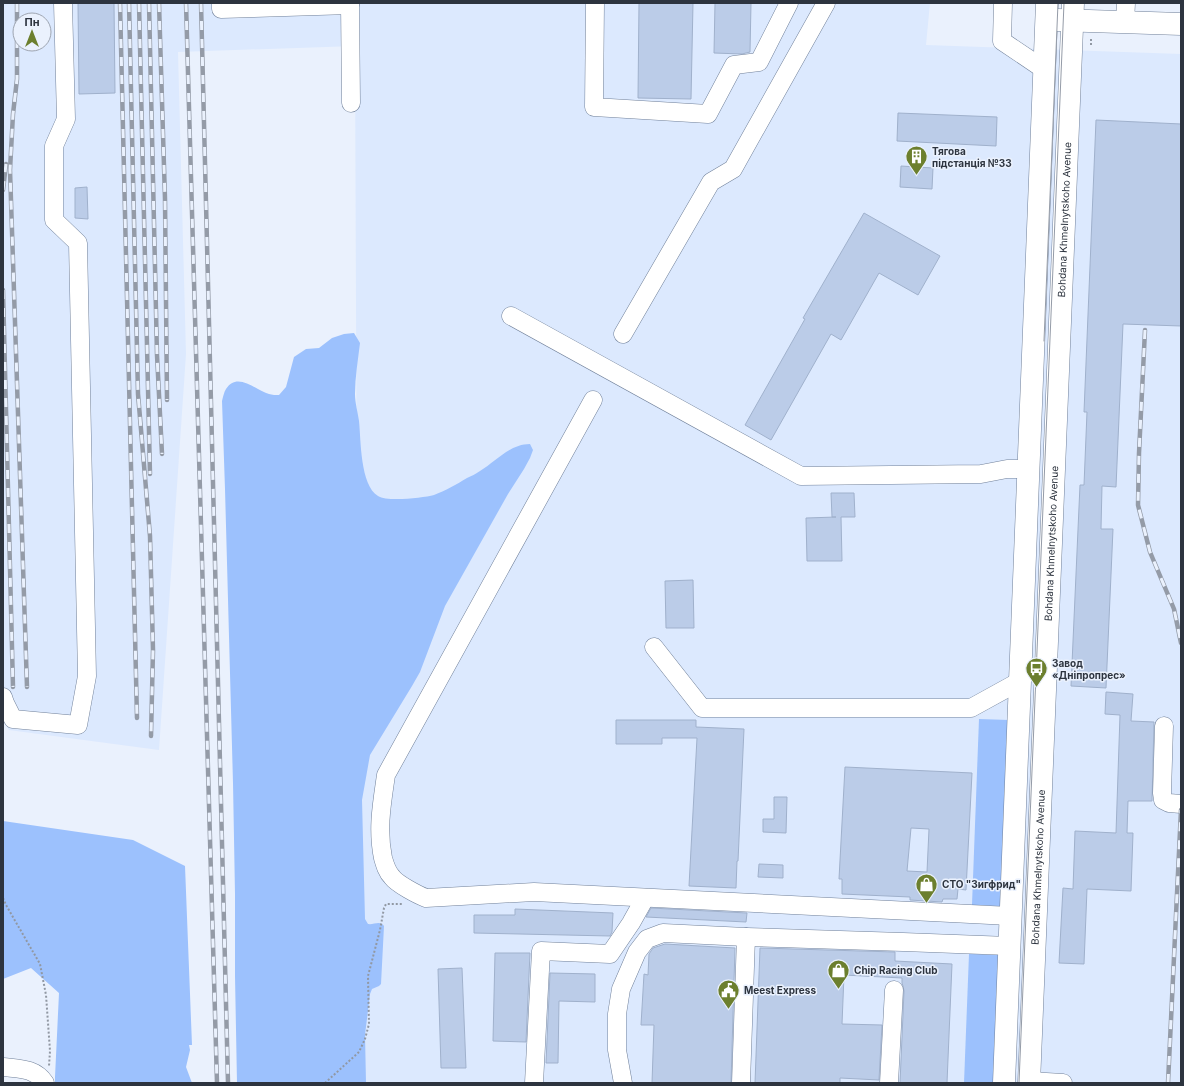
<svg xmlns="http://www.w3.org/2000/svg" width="1184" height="1086" font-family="Inter,sans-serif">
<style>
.built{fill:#dce9fe;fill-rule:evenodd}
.green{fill:#9cc1fd}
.building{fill:#bbcce8;stroke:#a0b1cc;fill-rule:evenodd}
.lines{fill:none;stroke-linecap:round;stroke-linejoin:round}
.minor-casing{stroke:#71819a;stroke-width:19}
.major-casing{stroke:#71819a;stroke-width:23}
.path{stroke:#9198a3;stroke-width:2;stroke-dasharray:2 2;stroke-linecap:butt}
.minor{stroke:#fff;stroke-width:18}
.major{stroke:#fff;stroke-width:22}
.tram{stroke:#949ba7;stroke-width:1}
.rail-casing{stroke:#949ba7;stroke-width:4.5}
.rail{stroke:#eaf1fd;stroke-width:3;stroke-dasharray:9;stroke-linecap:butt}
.labels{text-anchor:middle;stroke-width:3;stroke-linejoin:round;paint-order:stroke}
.poi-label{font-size:10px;font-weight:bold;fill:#2d343f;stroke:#eaf1fd;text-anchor:start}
.street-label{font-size:10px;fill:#2d343f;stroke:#eaf1fd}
</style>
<rect width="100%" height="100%" fill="#eaf1fd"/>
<path class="built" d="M3 3H930L926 45 1181 54V1083H359L355 46 178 52 186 354 159 750 9 730 3 721ZM20 20H44V44H20Z"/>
<g class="green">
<path d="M354 333 360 343C358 360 355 377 355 394 355 403 358 413 359 421 361 440 360 485 378 496 387 502 423 498 434 495 445 491 457 484 467 478 471 476 476 474 480 471 496 461 510 444 530 444L533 450 530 458 524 469 508 494 445 606 420 672 412 686 370 755 362 800 365 919 368 924C374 925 380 920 384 926L381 984 379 986 372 989 370 994 365 1035 366 1083H237L235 976V894L233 783 225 489 222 401C223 397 224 392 226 389 237 371 256 390 269 394 272 395 276 395 279 395L286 387 294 357 306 349 319 348 332 338 344 334Z"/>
<polygon points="979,719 1009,720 1001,906 972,905"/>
<polygon points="3,821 133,840 185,866 192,1045 189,1045 190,1050 186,1067 192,1083 55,1083 55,1077 59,993 31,968 3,979"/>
<polygon points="969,954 999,955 994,1083 964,1083"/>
</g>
<g class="building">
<polygon points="78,3 114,3 115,93 79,94"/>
<polygon points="639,3 693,3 691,99 638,98"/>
<polygon points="715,3 751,3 750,52 742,54 714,53"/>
<polygon points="898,113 997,117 996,146 897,141"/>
<polygon points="1096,120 1181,124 1181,326 1123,324 1116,487 1102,486 1101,529 1113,529 1106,688 1071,686 1080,485 1084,485 1087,412 1084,412"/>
<polygon points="901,166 933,168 932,189 900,187"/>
<polygon points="87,187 88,219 75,218 75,188"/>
<polygon points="864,213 940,256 918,295 879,273 841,340 831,334 771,440 745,425 805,319 803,318"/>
<polygon points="831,493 854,493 855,517 841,517 842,561 807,561 806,518 836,517 832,517"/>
<polygon points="693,580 694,628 666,628 665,581"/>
<polygon points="1106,692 1133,694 1131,721 1154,722 1152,801 1128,801 1127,833 1133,833 1131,891 1087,889 1084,964 1059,963 1063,888 1073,889 1075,831 1116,833 1120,715 1105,714"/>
<polygon points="616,720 696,720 696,727 744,729 738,861 737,861 736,888 689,886 697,738 662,738 662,744 616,744"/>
<path d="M845 767 972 773 966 890 958 889 957 899H943L942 902 910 900V897L842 894V879H839ZM911 828 929 829 927 872 907 871Z"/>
<polygon points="774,797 787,797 786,833 763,832 763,819 774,819"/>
<polygon points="759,864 783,865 783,878 758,877"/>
<polygon points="651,908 747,913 746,922 646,917"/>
<polygon points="515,909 613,913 612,932 610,936 474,933 474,915 515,915"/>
<polygon points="665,944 735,948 731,1083 652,1083 654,1025 641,1025 644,974 648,975 649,954 653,948"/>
<polygon points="760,948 895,952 895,961 952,964 947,1083 900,1083 904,991 903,986 902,983 902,978 844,975 842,1024 882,1025 879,1080 840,1078 840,1083 755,1083"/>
<polygon points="495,953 530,953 526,1042 493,1041"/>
<polygon points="462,968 466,1068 441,1068 438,969"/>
<polygon points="550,973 595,974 595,1002 559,1001 558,1063 546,1063"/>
</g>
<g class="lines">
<defs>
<g id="minor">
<polyline points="221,3 221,9 350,5"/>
<polyline points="350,3 351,103"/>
<polyline points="595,3 594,107 708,114 734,65 759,62 789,3"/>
<polyline points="1003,3 1002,41 1045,70"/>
<polyline points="1125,22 1126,3"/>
<polyline points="511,316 801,476 981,474 1007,469 1029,469"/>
<polyline points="623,334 711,182 733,169 826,3"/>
<path d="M593 400 386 775C382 803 377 829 383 858 385 865 387 872 392 877 397 884 418 895 426 898L534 892 1010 916"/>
<polyline points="654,647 702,708 971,708 1020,681"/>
<polyline points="3,697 5,703 13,719 78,725 87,676 78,243 54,220 54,146 66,119 63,3"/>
<polyline points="1164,726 1162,793 1163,800 1169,803 1181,804"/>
<path d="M3 1067C20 1069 35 1068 45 1083"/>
<polyline points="1029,1081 1063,1083"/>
<polyline points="534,1083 541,951 610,954 631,923 645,898"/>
<polyline points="623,1083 617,1050 617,1014 621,989 637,952 647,939 663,933 746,937 903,942 1009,946"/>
<polyline points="741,1083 746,937"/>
<polyline points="889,1083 894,990"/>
</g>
<g id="major">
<polyline points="1058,20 1181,24"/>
<polyline points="1004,1083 1047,3"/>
<path id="s1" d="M1029 1083 1073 3"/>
</g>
</defs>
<use href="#minor" class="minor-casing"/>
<use href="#major" class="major-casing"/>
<g class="path">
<polyline points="1091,45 1091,38"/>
<polyline points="3,898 6,905 40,964 46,995 50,1051 49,1066"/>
<polyline points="325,1083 359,1052 365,1039 369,1024 368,976 380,930 384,908 386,904 402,904"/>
</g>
<use href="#minor" class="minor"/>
<use href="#major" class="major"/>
<g class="tram">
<polyline points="1044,341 1058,3"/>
<polyline points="1019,1083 1064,3"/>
</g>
<defs>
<g id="rail">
<polyline points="17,3 17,79 13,114 10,170 27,687"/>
<polyline points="120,3 137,718"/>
<polyline points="129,3 138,394 150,536 153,650 151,736"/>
<polyline points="139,3 150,474"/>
<polyline points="149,3 157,355 162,454"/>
<polyline points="159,3 165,199 167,400"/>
<polyline points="186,3 217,1083"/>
<polyline points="201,3 228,1083"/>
<polyline points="3,190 6,164"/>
<polyline points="3,290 13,687"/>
<polyline points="1145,330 1139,453 1138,505 1150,552 1174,609 1181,643"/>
<polyline points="1168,1083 1181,810"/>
</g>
</defs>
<use href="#rail" class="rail-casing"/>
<use href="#rail" class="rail"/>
</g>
<defs>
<symbol id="building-pin" viewBox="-11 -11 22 30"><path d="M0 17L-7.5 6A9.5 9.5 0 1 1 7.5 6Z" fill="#6c7f2e" stroke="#eaf1fd"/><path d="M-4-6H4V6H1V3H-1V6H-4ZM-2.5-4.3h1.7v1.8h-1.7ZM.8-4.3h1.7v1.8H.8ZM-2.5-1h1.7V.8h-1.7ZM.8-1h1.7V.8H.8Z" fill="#fff"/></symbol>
<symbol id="bus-pin" viewBox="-11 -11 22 30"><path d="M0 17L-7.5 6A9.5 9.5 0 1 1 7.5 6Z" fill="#6c7f2e" stroke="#eaf1fd"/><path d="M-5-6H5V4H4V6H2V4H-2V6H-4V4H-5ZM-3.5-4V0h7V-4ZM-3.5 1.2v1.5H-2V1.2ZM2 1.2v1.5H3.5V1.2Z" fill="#fff"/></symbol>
<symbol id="shop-pin" viewBox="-11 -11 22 30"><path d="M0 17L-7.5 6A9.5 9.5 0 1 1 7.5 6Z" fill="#6c7f2e" stroke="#eaf1fd"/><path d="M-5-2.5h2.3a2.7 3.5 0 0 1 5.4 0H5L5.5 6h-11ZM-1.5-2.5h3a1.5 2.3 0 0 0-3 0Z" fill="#fff"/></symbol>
<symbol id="civic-pin" viewBox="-11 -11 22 30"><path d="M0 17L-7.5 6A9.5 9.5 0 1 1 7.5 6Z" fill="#6c7f2e" stroke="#eaf1fd"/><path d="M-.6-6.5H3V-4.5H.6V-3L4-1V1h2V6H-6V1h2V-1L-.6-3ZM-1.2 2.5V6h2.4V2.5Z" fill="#fff"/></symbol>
</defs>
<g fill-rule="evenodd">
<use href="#building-pin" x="904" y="144" width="25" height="34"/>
<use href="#bus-pin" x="1024" y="656" width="25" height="34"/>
<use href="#shop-pin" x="914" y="872" width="25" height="34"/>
<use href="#shop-pin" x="826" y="958" width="25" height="34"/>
<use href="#civic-pin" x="716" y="978" width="25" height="34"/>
</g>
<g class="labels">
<g class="poi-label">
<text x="932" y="155">Тягова<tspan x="932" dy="12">пiдстанцiя №33</tspan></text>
<text x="1052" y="667">Завод<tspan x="1052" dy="12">«Дніпропрес»</tspan></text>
<text x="942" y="888">СТО "Зигфрид"</text>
<text x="854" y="974">Chip Racing Club</text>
<text x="744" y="994">Meest Express</text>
</g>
<g class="street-label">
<text dy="4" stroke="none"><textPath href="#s1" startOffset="864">Bohdana Khmelnytskoho Avenue</textPath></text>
<text dy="4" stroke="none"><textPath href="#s1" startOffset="540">Bohdana Khmelnytskoho Avenue</textPath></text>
<text dy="4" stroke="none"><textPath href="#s1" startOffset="216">Bohdana Khmelnytskoho Avenue</textPath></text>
</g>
</g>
<rect width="1184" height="1086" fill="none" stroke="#2d343f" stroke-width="8"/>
<g transform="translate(32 32)"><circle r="19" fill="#eaf1fd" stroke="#9ea5b1"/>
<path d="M0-3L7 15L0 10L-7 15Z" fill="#6c7f2e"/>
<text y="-6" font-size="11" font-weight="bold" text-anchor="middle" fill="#2d343f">Пн</text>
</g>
</svg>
